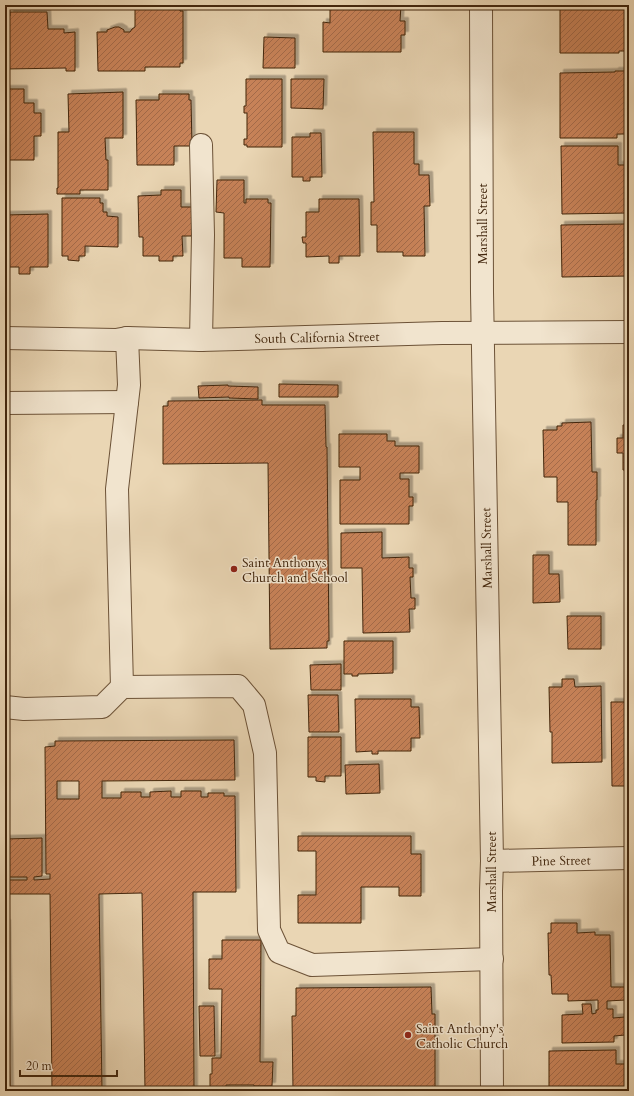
<svg xmlns="http://www.w3.org/2000/svg" width="634" height="1096" font-family="Cardo,serif">
<style>
.building{fill:url(#building-hatch);stroke:#42260d;fill-rule:evenodd;filter:url(#shadow)}
.lines{fill:none;stroke-linecap:round;stroke-linejoin:round}
.minor-casing{stroke:#6c5237;stroke-width:24}
.minor{stroke:#f1e4ce;stroke-width:22}
.poi-dot{fill:#8f2418;stroke:#f1e4ce;stroke-width:1.5}
.labels{text-anchor:middle;stroke-width:3;stroke-linejoin:round;paint-order:stroke}
.street-label{font-size:13px;fill:#42260d;stroke:#f1e4ce}
.poi-label{font-size:13px;fill:#42260d;stroke:#f1e4ce;text-anchor:start}
</style>
<defs>
<pattern id="building-hatch" width="6" height="6" patternUnits="userSpaceOnUse"><rect width="6" height="6" fill="#c78259"/><path d="M-1 1l2-2M0 6l6-6M5 7l2-2" fill="none" stroke="#a36a48"/></pattern>
<filter id="shadow"><feDropShadow dx="3.5" dy="-3.5" stdDeviation="0" flood-color="#0004"/></filter>
</defs>
<rect width="100%" height="100%" fill="#ead6b4"/>
<filter id="stains"><feTurbulence type="fractalNoise" baseFrequency=".005" numOctaves="4"/><feColorMatrix values="0 0 0 0 .2 0 0 0 0 .09 0 0 0 0 .02 0 0 0 .5 -.17"/></filter>
<radialGradient id="worn" r=".72"><stop offset=".6" stop-color="#630" stop-opacity="0"/><stop offset="1" stop-color="#630" stop-opacity=".3"/></radialGradient>
<g class="building">
<polygon points="135,5 165,5 165,7 180,7 180,11 183,11 183,63 180,63 180,67 145,67 145,71 98,71 97,32 107,32 107,30 115,27 119,27 124,30 124,32 130,32 132,29 135,27"/>
<polygon points="330,5 401,5 400,21 405,21 405,35 401,35 401,52 323,52 323,22 330,23"/>
<polygon points="614,5 629,5 629,51 619,51 619,53 560,53 560,9 614,9"/>
<polygon points="10,12 47,12 48,29 64,29 64,33 75,32 75,71 66,71 66,68 5,69 5,16 10,16"/>
<polygon points="264,37 295,38 295,68 263,68"/>
<polygon points="615,71 629,71 629,134 617,134 617,138 560,138 560,73 615,72"/>
<polygon points="246,79 282,79 282,147 247,147 247,145 244,145 244,139 247,139 247,113 244,113 244,106 246,106"/>
<polygon points="291,79 324,79 323,109 291,108"/>
<polygon points="5,89 24,89 24,103 34,103 34,113 41,113 41,136 34,136 34,160 5,160"/>
<polygon points="123,92 123,138 105,138 106,160 108,160 108,190 80,190 80,194 57,194 57,188 58,188 58,132 69,132 68,94"/>
<polygon points="159,94 189,94 189,100 191,100 192,146 174,146 174,165 137,165 136,100 159,100"/>
<polygon points="373,132 414,132 414,164 419,164 419,175 429,175 430,206 424,206 425,256 403,256 403,252 377,252 377,225 371,225 371,202 374,202"/>
<polygon points="310,133 321,133 322,177 310,177 310,181 303,181 303,177 292,177 292,137 310,137"/>
<polygon points="561,146 618,146 618,165 629,165 629,213 562,214"/>
<polygon points="217,180 244,180 244,203 246,203 246,199 268,199 268,203 271,203 270,267 242,267 242,258 224,258 224,213 216,212"/>
<polygon points="161,190 181,190 181,207 198,207 198,236 182,236 183,256 173,256 173,261 159,261 159,256 143,256 143,237 139,237 138,196 161,195"/>
<polygon points="62,198 100,198 100,203 103,203 103,212 107,212 107,216 118,217 118,247 85,246 85,256 79,256 79,261 68,260 68,256 62,256"/>
<polygon points="319,199 359,199 360,256 339,256 339,263 329,263 329,256 306,257 306,243 303,243 302,237 306,237 306,212 319,212"/>
<polygon points="48,214 48,267 30,267 30,274 19,274 19,267 5,267 5,215"/>
<polygon points="626,218 629,218 629,276 562,277 561,225 626,224"/>
<polygon points="279,384 338,385 338,397 279,397"/>
<polygon points="228,385 228,386 258,387 258,399 229,398 229,397 199,398 198,386"/>
<polygon points="262,400 262,405 325,405 326,447 327,447 329,641 327,641 327,648 270,649 268,463 163,464 163,406 168,406 168,401"/>
<polygon points="591,422 592,472 597,472 597,500 596,500 596,545 568,545 568,502 557,502 557,477 544,477 543,430 557,430 557,426 562,426 562,423"/>
<polygon points="623,425 629,425 629,470 623,470 623,453 617,453 617,438 623,438"/>
<polygon points="339,434 387,434 387,441 395,441 395,446 419,446 419,473 400,473 400,479 409,479 409,497 413,497 413,506 409,506 409,524 340,524 340,480 360,480 360,467 339,467"/>
<polygon points="382,532 382,558 409,557 409,568 413,568 413,577 410,577 411,598 415,598 415,609 409,609 410,632 363,633 362,568 341,568 341,533"/>
<polygon points="533,555 549,555 549,574 559,574 560,602 533,603"/>
<polygon points="567,616 601,616 601,649 568,649"/>
<polygon points="344,641 393,641 393,673 358,674 358,676 352,676 352,674 344,674"/>
<polygon points="341,664 341,690 311,690 310,665"/>
<polygon points="562,679 574,679 575,687 601,686 602,762 552,763 552,732 550,732 549,687 562,687"/>
<polygon points="308,695 338,695 339,732 309,732"/>
<polygon points="355,699 411,699 411,707 419,707 420,738 411,738 411,751 378,751 378,754 372,754 372,751 356,752"/>
<polygon points="611,702 629,702 629,786 612,786"/>
<polygon points="308,737 341,737 341,776 325,776 325,782 316,781 316,777 308,777"/>
<path d="M234 740 235 780 102 781V798H121V792H141V797H150V792L171 791V797H181V791H201V797H208V793H224V796H235L236 892H193L194 1091H145L142 893 99 894 102 1091H52L50 894H5L6 923H7L10 1091H5V880H27V877H5V839L42 838V876L34 877V880L50 879V874H46L45 747 55 746V741ZM57 781H79V799H57Z"/>
<polygon points="379,764 380,793 346,794 345,765"/>
<polygon points="298,836 411,836 411,854 421,854 421,896 399,896 399,887 361,887 361,923 298,923 298,895 316,895 316,851 298,851"/>
<polygon points="551,923 577,923 577,933 595,932 595,935 610,935 611,987 625,987 626,1000 607,1001 607,1009 613,1009 613,1018 625,1017 625,1035 614,1036 614,1042 562,1043 562,1015 583,1014 582,1004 591,1004 592,1014 596,1013 596,1010 598,1010 598,1000 568,1001 568,994 552,994 551,975 549,975 548,933 551,933"/>
<polygon points="222,940 261,940 260,1062 273,1062 272,1086 254,1086 254,1085 226,1085 226,1091 210,1091 210,1074 212,1074 212,1058 221,1058 222,989 209,989 209,959 222,959"/>
<polygon points="431,987 432,1014 435,1014 435,1089 431,1089 431,1091 299,1091 299,1090 293,1090 292,1016 296,1016 296,988"/>
<polygon points="199,1006 214,1006 215,1056 200,1056"/>
<polygon points="616,1050 616,1064 629,1064 629,1072 625,1072 625,1091 563,1091 563,1088 549,1088 549,1051"/>
</g>
<g class="lines">
<defs>
<g id="minor">
<polyline points="481,5 482,292 492,861 491,891 492,1091"/>
<polyline points="5,338 116,340 127,338 201,340 442,333 629,332"/>
<polyline points="201,340 203,235 201,145"/>
<polyline points="5,403 127,402"/>
<polyline points="122,687 117,489 129,385 127,338"/>
<polyline points="5,707 24,709 102,707 122,687 238,686 254,705 265,753 269,930 279,952 312,965 492,959"/>
<polyline points="492,861 629,858"/>
</g>
</defs>
<use href="#minor" class="minor-casing"/>
<use href="#minor" class="minor"/>
</g>
<g class="poi-dot">
<circle cx="234" cy="569" r="4"/>
<circle cx="408" cy="1035" r="4"/>
</g>
<g class="labels">
<g class="street-label">
<text transform="translate(482 224) rotate(-90)" y="5">Marshall Street</text>
<text transform="translate(317 337) rotate(-1)" y="5">South California Street</text>
<text transform="translate(486 548) rotate(-91)" y="5">Marshall Street</text>
<text transform="translate(561 860) rotate(-1)" y="5">Pine Street</text>
<text transform="translate(491 872) rotate(-90)" y="5">Marshall Street</text>
</g>
<g class="poi-label">
<text x="242" y="567">Saint Anthonys<tspan x="242" dy="15">Church and School</tspan></text>
<text x="416" y="1033">Saint Anthony's<tspan x="416" dy="15">Catholic Church</tspan></text>
</g>
</g>
<rect width="634" height="1096" fill="none" stroke="#ead6b4" stroke-width="20"/>
<rect x="6" y="6" width="622" height="1084" fill="none" stroke="#42260d" stroke-width="2"/>
<rect x="10" y="10" width="614" height="1076" fill="none" stroke="#42260d"/>
<path d="M20 1070v6h97v-6" fill="none" stroke="#42260d" stroke-width="2"/>
<text x="26" y="1070" font-size="12" fill="#42260d" stroke="#f1e4ce" stroke-width="3" paint-order="stroke">20 m</text>
<rect width="100%" height="100%" filter="url(#stains)"/>
<rect width="100%" height="100%" fill="url(#worn)"/>
</svg>
